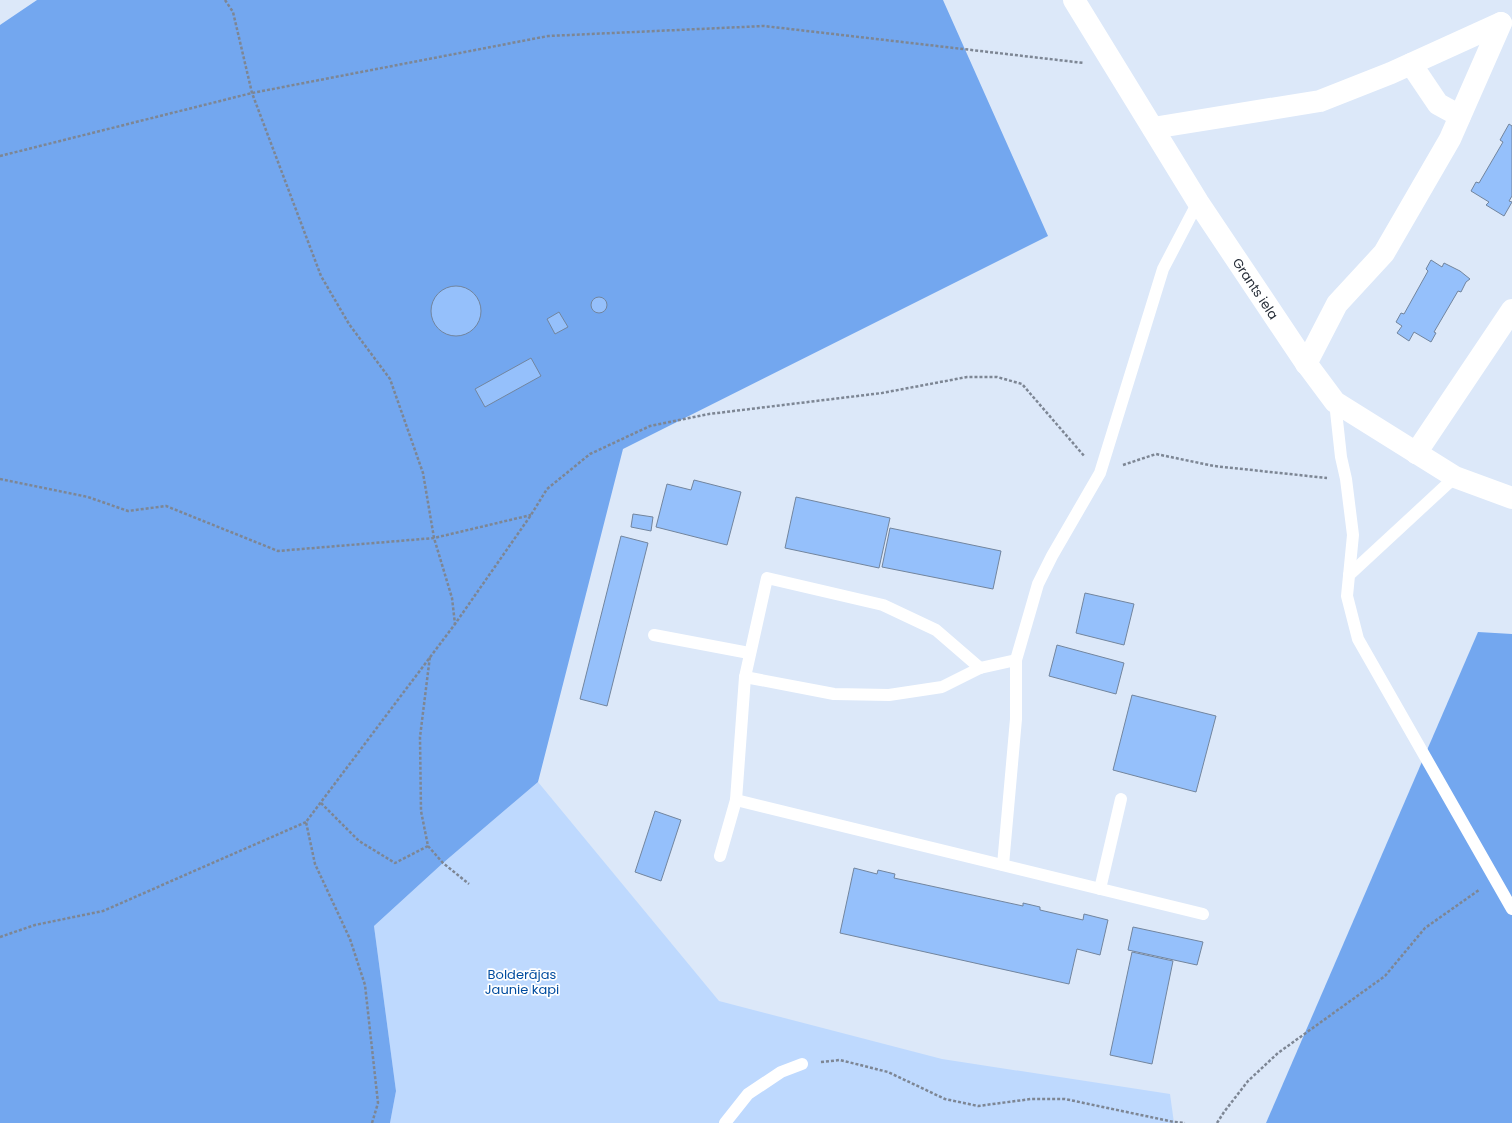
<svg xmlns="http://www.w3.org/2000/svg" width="1512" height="1123" font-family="Poppins,sans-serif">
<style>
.green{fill:#bed9fe}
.forest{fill:#73a7ef}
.building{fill:#95c0fb;stroke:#72859e}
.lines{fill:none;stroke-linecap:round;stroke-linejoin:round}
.path{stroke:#7d8694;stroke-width:2.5;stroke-dasharray:3 2;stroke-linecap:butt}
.lane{stroke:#fff;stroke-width:12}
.street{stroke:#fff;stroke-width:22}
.labels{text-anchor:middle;stroke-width:3.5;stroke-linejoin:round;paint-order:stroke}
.street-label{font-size:13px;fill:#252c37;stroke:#fff}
.park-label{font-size:13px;fill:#014c9f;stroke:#fff}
</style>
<rect width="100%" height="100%" fill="#dce8f9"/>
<polygon class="green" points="538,782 719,1001 942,1059 1170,1094 1174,1123 390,1123 396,1091 374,926 443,863"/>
<g class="forest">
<polygon points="37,0 943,0 1048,236 623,449 538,782 443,863 374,926 396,1091 390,1123 0,1123 0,25"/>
<polygon points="1478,632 1512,634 1512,1123 1266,1123"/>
</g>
<g class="building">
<polygon points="1509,124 1512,126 1512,196 1509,201 1512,202 1504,216 1486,205 1489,202 1471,191 1476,182 1479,183 1503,142 1500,140"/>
<polygon points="1431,260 1442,267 1444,263 1460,271 1470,279 1466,282 1461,292 1458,291 1434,332 1436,333 1431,342 1414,332 1409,341 1397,333 1402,326 1396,322 1401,313 1404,314 1428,271 1426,269"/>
<circle cx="456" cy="311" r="25"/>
<circle cx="599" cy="305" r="8"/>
<polygon points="559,312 568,327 555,334 547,319"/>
<polygon points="531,358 541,376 485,407 475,389"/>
<polygon points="694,480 741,492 727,545 656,527 667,484 691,490"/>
<polygon points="796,497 890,518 879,568 785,548"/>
<polygon points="633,514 653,517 651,531 631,527"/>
<polygon points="890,528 1001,551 993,589 882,567"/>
<polygon points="621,536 648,543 607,706 580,699"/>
<polygon points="1085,593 1134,604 1124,645 1076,633"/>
<polygon points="1057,645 1124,663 1116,694 1049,676"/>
<polygon points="1132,695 1216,716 1196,792 1113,770"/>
<polygon points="655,811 681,820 661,881 635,872"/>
<polygon points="854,868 877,874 878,870 895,874 894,878 1023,906 1023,903 1040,907 1040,910 1083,920 1084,914 1108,920 1100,955 1077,949 1069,984 840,933"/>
<polygon points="1133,927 1203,942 1197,965 1128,950"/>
<polygon points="1132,952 1173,961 1152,1064 1110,1055"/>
</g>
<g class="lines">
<g class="path">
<polyline points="225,0 233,12 252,93 321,276 349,324 390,379 423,473 434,538 452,598 455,624"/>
<polyline points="0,156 252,93 548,36 764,26 1084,63"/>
<polyline points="1123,465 1156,454 1214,466 1327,478"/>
<polyline points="0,479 88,497 128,511 166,506 278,551 434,538 531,515"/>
<polyline points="321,803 359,841 395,863 428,846 421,811 420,737 430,656"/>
<polyline points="428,846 443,863 469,884"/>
<polyline points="0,937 35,925 103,911 306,822"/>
<polyline points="821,1062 840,1060 888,1072 945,1099 978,1106 1031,1099 1065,1099 1174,1122 1185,1123"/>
<polyline points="372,1123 378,1103 365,985 350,939 315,864 306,822 455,624 531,515 547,489 590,454 650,426 709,414 882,393 967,377 997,377 1022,384 1085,457"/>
<polyline points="1217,1123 1224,1112 1248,1081 1278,1053 1385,976 1425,928 1479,890"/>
</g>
<g class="lane">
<polyline points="1335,402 1341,457 1346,479 1353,535 1347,596 1358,639 1512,909"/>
<polyline points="1349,575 1455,477"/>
<polyline points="654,635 749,653"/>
<polyline points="745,677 834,694 889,695 942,687 980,668 1016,660"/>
<polyline points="736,800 1203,914"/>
<polyline points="720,856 736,800 745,677 767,578 883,605 936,630 980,668"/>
<polyline points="1003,865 1016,719 1016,660 1038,584 1052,556 1100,473 1163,269 1198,202"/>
<polyline points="1100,889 1121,799"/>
<polyline points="725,1123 748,1094 781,1072 802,1064"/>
</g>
<g class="street">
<path id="s1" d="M1074 0 1198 202 1303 359 1335 402 1455 477 1512 498"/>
<polyline points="1411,64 1438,104 1460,116"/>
<polyline points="1153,128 1320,101 1391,73 1501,23"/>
<polyline points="1306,364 1337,304 1384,253 1450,139 1501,23"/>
<polyline points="1416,453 1512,310"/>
</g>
</g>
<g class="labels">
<g class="street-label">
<text dy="5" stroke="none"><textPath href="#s1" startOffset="341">Grants iela</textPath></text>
</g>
<g class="park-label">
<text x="522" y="979">Bolderājas<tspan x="522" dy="15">Jaunie kapi</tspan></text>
</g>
</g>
</svg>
